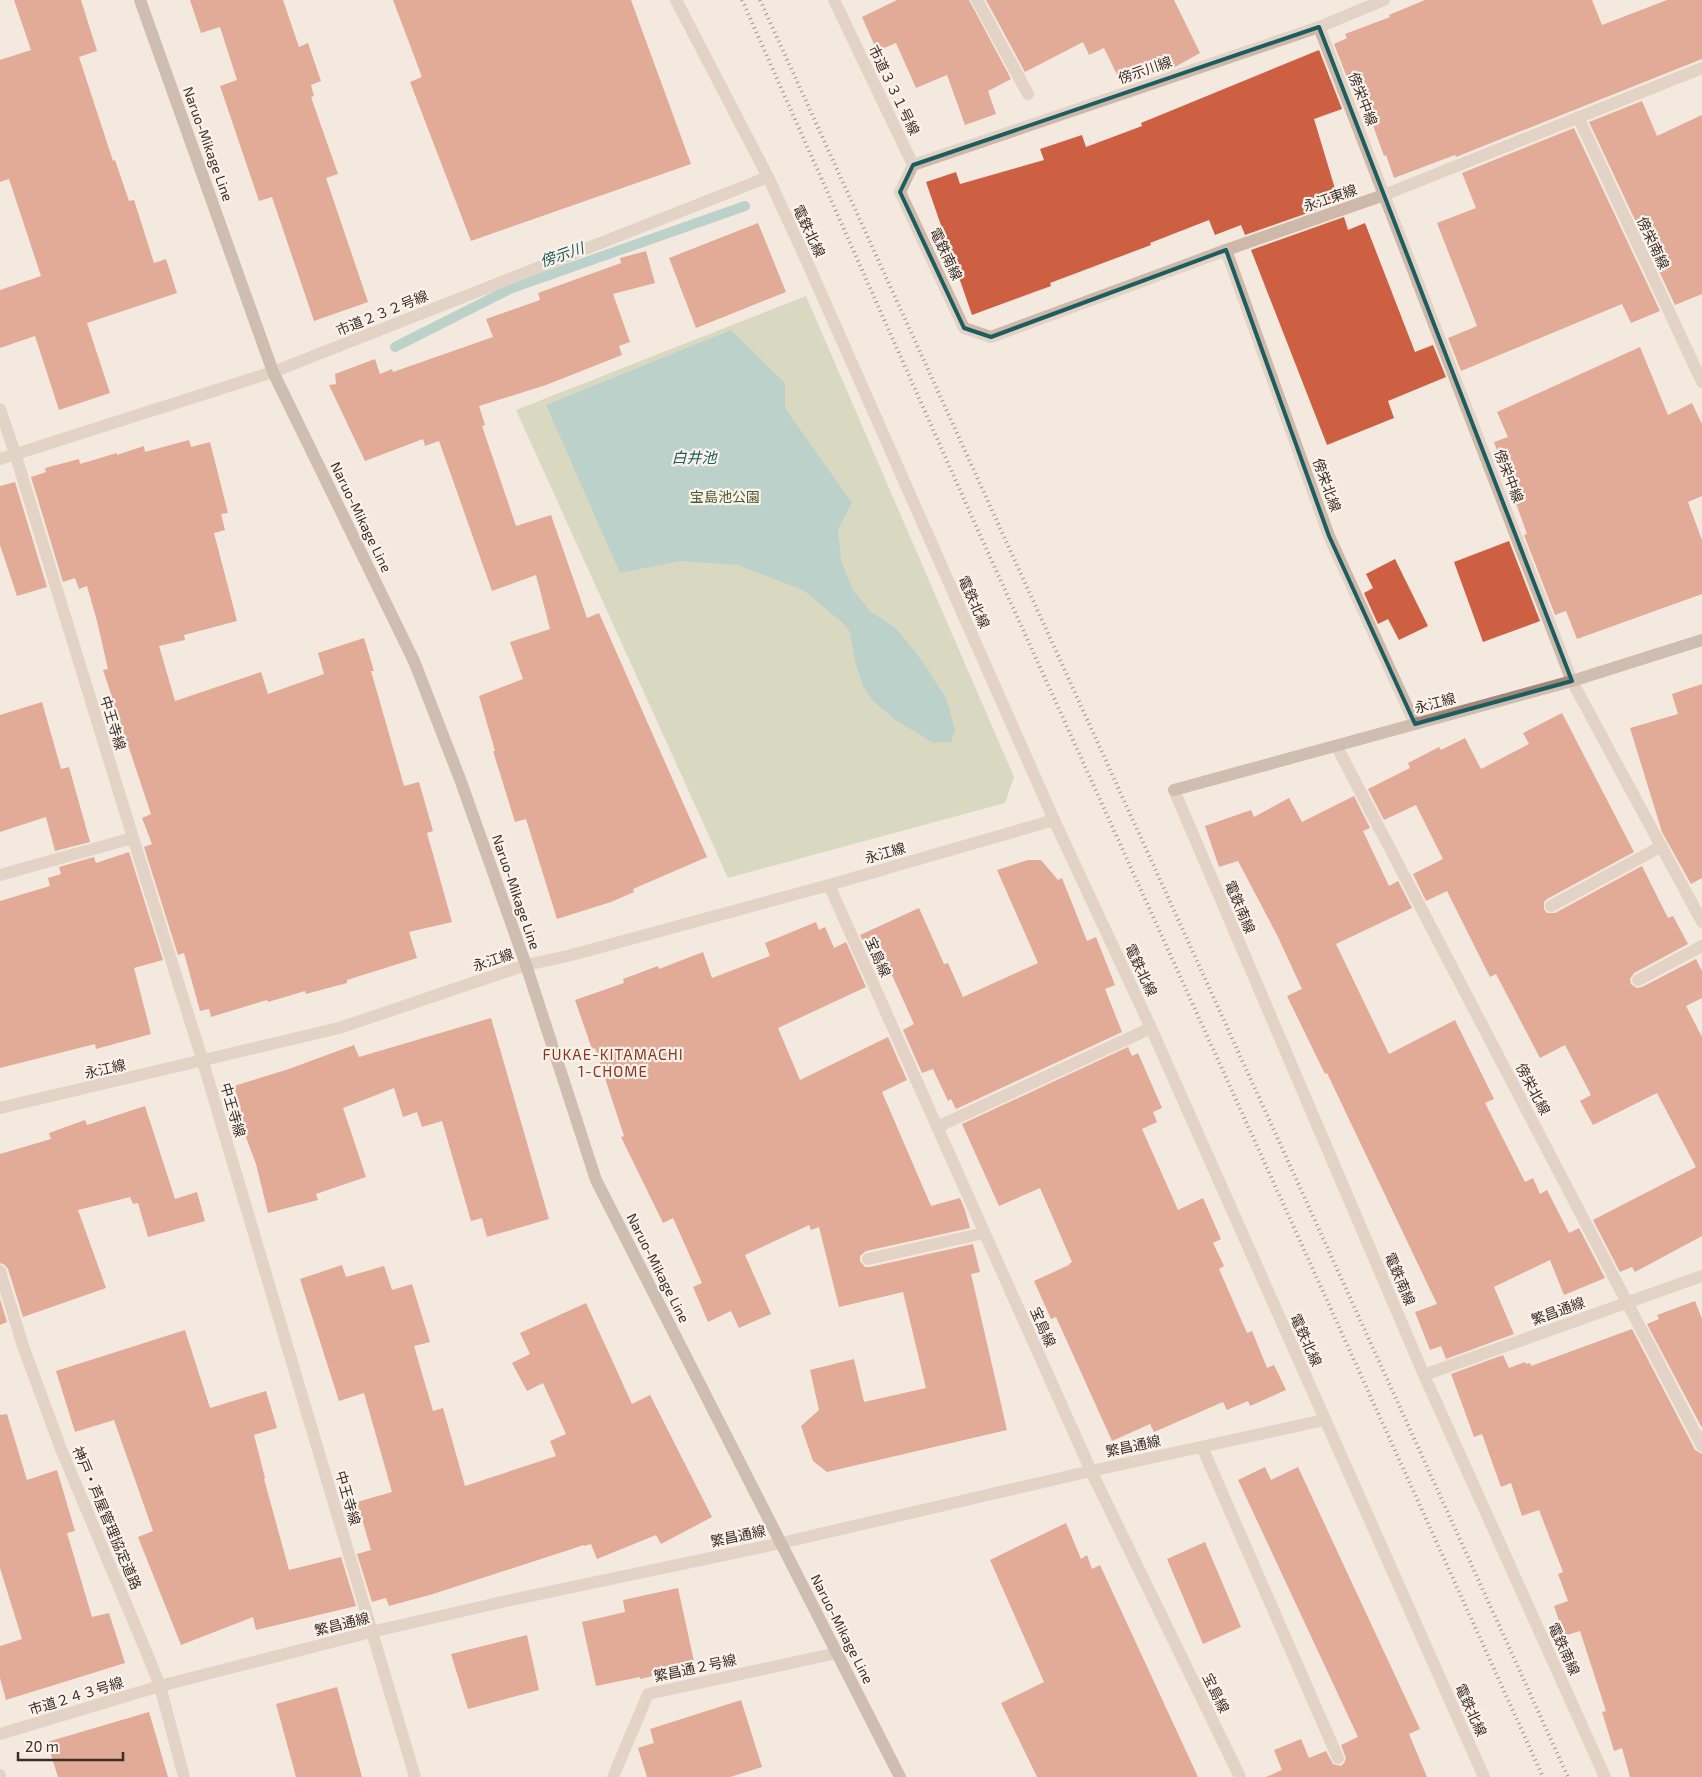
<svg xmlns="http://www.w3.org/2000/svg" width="1702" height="1777" font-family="'Exo 2','Noto Sans JP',sans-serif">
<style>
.green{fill:#b9c59d}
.water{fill:#7bb3b3}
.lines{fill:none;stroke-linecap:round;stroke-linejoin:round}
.stream{stroke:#7bb3b3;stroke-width:10}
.building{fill:#cd5f43}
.lane{stroke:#ceb8a9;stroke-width:12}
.street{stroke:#ceb8a9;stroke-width:12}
.secondary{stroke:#a2877a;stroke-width:12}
.rail{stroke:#3a2e29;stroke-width:4;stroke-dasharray:1 4;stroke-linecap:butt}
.marked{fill:none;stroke:#1c5d5f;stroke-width:4;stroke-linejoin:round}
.labels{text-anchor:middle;stroke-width:4.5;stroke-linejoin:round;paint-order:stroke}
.street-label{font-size:14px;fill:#3a2e29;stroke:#fbf3eb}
.park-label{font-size:14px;fill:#4b5a2b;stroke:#fbf3eb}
.water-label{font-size:15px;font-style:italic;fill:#1c5d5f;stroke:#fbf3eb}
.neighbourhood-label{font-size:15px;letter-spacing:1px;fill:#8f331d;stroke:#fbf3eb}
</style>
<rect width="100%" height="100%" fill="#f4e9de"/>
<polygon class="green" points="806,296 1014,777 1005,803 728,878 516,410"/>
<polygon class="water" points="731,330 785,383 785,408 852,503 838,529 841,560 853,590 871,612 897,629 922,661 946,698 955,730 951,742 933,743 894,719 873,701 863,686 855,661 850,632 843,623 803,590 738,565 681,561 620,573 546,405"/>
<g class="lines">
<polyline class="stream" points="395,347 512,288 745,206"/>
</g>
<g class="building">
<polygon points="14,0 81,0 97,51 79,57 113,161 115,160 129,201 134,200 154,263 166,259 177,293 87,323 110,393 59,410 35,336 0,348 0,290 41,276 9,179 0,182 0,60 31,50"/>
<polygon points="190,0 283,0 299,47 308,43 321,81 311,85 314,96 311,97 338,174 326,178 368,302 314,321 272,197 259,201 220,86 237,80 220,27 201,33"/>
<polygon points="393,0 631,0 691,164 471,241 410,82 422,77"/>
<polygon points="897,0 969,0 1011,79 988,91 996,114 965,125 947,75 916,88 896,43 877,51 862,17"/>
<polygon points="986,0 1174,0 1200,53 1175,67 1122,85 1104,48 1089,55 1083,42 1025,72"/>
<polygon points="1425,0 1592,0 1602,25 1667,0 1702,0 1702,59 1456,157 1455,155 1394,178 1386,155 1384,156 1364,101 1357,103 1334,44 1347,38 1345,34 1390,17 1389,15"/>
<polygon points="1319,50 1342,109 1314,119 1339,202 1245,235 1241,225 1215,235 1209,220 1150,243 1151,245 1050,283 1051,286 972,315 926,182 956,172 960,184 1044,160 1040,149 1082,135 1086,147 1142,126 1141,123"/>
<polygon points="1642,101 1657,136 1702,115 1702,294 1675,305 1589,122"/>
<polygon points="1574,128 1660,311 1631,323 1622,304 1461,371 1448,338 1477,326 1437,223 1476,208 1462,173"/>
<polygon points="1344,217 1348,230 1365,223 1415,352 1433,345 1446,377 1388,401 1394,418 1327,445 1251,250"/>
<polygon points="758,223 786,292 696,328 669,258"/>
<polygon points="646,251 655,283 613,294 630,342 619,346 622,355 546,385 479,406 485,425 482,426 516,526 551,515 587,618 599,613 707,857 633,889 634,892 611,902 557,919 526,819 515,822 493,751 495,751 479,696 523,679 510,642 550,629 536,575 492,591 439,441 425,446 423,439 365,461 329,385 336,384 335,374 375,359 380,374 392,369 393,372 493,337 486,319 540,300 538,293 621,263 620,258"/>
<polygon points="1640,347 1668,415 1692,403 1702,424 1702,496 1688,502 1702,540 1702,594 1577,639 1566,611 1555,615 1524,535 1527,534 1494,442 1508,437 1497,412"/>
<polygon points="189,440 191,447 210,442 228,513 221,514 225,530 214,533 237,621 184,635 185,640 159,646 175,701 261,672 268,694 324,674 318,653 364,638 374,671 371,671 404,786 419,782 433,831 427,833 452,922 409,932 417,958 347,980 347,983 306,994 305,991 268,1002 267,1000 211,1017 209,1009 200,1011 184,953 178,955 144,847 152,844 142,818 151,814 103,670 108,669 97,621 87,586 79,589 75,578 63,582 31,477 46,472 45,468 79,459 80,464 117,453 117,455 144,446 145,452"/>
<polygon points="15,482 47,587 17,596 0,545 0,486"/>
<polygon points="1509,541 1540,621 1483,642 1454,562"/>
<polygon points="1395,559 1428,626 1399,640 1388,619 1378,624 1364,593 1373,588 1366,574"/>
<polygon points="1702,684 1702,878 1691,884 1662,832 1630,728 1678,714 1672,694"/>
<polygon points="42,702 61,769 69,767 90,842 55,851 46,817 0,832 0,715"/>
<polygon points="1562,713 1634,852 1547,899 1544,902 1544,909 1547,913 1555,913 1642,866 1668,918 1673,916 1688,944 1634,973 1630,979 1631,984 1637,988 1642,987 1696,959 1702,971 1702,998 1686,1006 1702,1037 1702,1236 1635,1272 1632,1267 1620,1272 1593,1220 1696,1167 1657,1093 1593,1125 1580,1101 1591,1095 1565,1045 1540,1058 1496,974 1490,977 1447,891 1426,901 1413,874 1443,859 1416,805 1384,820 1368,789 1410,768 1408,763 1439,747 1441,750 1465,738 1481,769 1529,744 1523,733"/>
<polygon points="1354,796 1370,828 1363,831 1389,886 1398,881 1412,908 1336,944 1389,1054 1455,1020 1494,1099 1485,1103 1525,1182 1533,1178 1540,1194 1547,1190 1569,1233 1579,1228 1605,1278 1564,1295 1550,1260 1494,1287 1514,1334 1446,1359 1441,1346 1430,1350 1415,1312 1437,1304 1327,1073 1325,1074 1287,996 1302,989 1277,935 1238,861 1219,867 1205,826 1251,810 1254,817 1289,798 1302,822"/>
<polygon points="129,852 163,960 134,968 151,1034 96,1049 95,1044 0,1068 0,901 50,886 48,878 61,874 59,867 94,857 96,863"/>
<polygon points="1028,860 1041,860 1058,880 1062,878 1087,941 1096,937 1115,985 1105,989 1122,1032 956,1109 951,1099 948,1101 933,1069 922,1073 903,1030 914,1024 892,975 881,980 860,935 919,908 944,964 948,963 963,997 1038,963 997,870"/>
<polygon points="816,922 819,930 825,927 834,948 846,942 866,987 778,1028 800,1080 888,1037 907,1080 882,1092 931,1206 960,1198 965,1210 970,1228 866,1251 860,1256 860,1261 865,1267 870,1267 973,1244 980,1272 971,1274 1007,1430 827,1472 813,1461 801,1426 819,1410 810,1370 854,1359 864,1402 926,1388 903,1292 839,1307 819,1227 811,1230 809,1225 745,1255 771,1314 739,1328 731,1311 708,1322 693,1287 702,1283 673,1218 663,1223 621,1137 624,1136 595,1048 592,1049 575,1000 624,983 623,979 658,966 659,969 703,952 712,978 770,956 765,943"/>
<polygon points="491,1018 549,1219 487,1237 482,1218 471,1221 442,1121 422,1127 417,1112 403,1117 394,1088 343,1108 366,1177 316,1194 318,1200 268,1213 256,1164 236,1111 241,1109 234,1086 286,1070 354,1045 359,1057"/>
<polygon points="1128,1047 1132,1056 1138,1053 1162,1108 1153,1112 1157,1122 1142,1129 1178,1210 1203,1198 1221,1239 1213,1243 1224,1266 1219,1269 1247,1333 1252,1331 1267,1368 1274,1365 1286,1390 1250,1406 1248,1401 1227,1410 1223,1402 1154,1432 1150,1424 1112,1441 1056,1317 1051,1319 1034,1281 1069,1265 1069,1264 1072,1262 1040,1188 999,1206 962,1124"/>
<polygon points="145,1106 175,1199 197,1192 205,1221 148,1237 138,1203 133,1204 130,1197 78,1210 106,1288 23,1317 8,1269 5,1265 0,1263 0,1154 51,1139 49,1133 85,1120 87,1125"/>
<polygon points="342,1265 346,1277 384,1266 392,1290 412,1284 430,1342 414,1346 433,1411 443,1408 465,1486 556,1456 550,1441 566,1434 543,1383 527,1391 512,1363 530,1354 520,1333 586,1303 632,1404 650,1395 712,1517 661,1544 656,1535 597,1559 591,1544 584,1546 584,1545 433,1594 389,1606 386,1598 372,1602 357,1554 371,1550 357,1502 392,1492 364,1393 339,1401 300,1279"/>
<polygon points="0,1299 7,1322 0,1325"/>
<polygon points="1695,1301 1702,1319 1702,1428 1647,1324 1659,1319 1657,1315"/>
<polygon points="1632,1329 1695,1450 1702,1454 1702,1777 1630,1777 1622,1748 1614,1751 1602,1712 1606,1711 1580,1631 1564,1636 1554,1606 1568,1601 1558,1574 1563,1572 1539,1510 1522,1516 1511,1483 1501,1487 1482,1434 1474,1437 1451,1374 1503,1355 1509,1368 1525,1362 1526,1364 1530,1363 1531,1366"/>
<polygon points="185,1330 210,1408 266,1391 277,1428 254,1435 265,1478 264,1479 289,1570 341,1557 356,1606 256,1630 253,1617 181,1645 138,1537 153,1531 114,1420 75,1432 56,1371"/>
<polygon points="7,1414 27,1480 57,1470 75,1531 67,1533 92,1617 109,1613 125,1663 6,1700 0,1678 0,1646 22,1639 0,1568 0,1415"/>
<polygon points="1265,1467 1271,1480 1298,1467 1420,1729 1409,1734 1427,1777 1266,1777 1282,1770 1274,1750 1301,1739 1309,1758 1326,1751 1333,1764 1341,1766 1344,1763 1346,1758 1341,1745 1358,1737 1238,1480"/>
<polygon points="1066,1523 1081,1559 1087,1555 1092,1569 1100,1565 1198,1777 1037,1777 1001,1703 1044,1682 990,1560"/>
<polygon points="1205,1542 1241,1627 1203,1644 1167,1559"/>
<polygon points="678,1588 695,1666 640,1679 640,1677 596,1686 582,1622 625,1612 623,1600"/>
<polygon points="527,1635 539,1690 468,1709 451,1654"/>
<polygon points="337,1687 362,1777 296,1777 276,1704"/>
<polygon points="741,1700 762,1767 730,1777 647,1777 638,1748 654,1743 650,1729"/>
<polygon points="149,1712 168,1777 58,1777 47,1742"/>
</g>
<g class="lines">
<g class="lane">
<polyline points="1551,906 1662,846"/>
<polyline points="1638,980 1702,946"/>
<polyline points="868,1259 984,1233"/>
<polyline points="1202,1447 1338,1758"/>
</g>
<g class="street">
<polyline points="676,0 768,177 808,264 1054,820 1151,1028 1484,1777"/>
<polyline points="834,0 913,165 900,192 964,328 991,337 1226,250 1384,195 1702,68"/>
<polyline points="977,0 1028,94"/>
<polyline points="1319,27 1572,681 1702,922"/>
<polyline points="1578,117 1702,382"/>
<polyline points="913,165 1319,27 1384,0"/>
<polyline points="1226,250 1329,536 1415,724"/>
<polyline points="0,409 15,453 133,838 203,1062 415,1777"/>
<polyline points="0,459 273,372 768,177"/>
<polyline points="1337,747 1702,1446"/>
<polyline points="1174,790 1424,1375 1605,1777"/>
<polyline points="0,875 133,838"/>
<polyline points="829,885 1091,1471 1240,1777"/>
<polyline points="0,1108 339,1028 526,965 568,956 829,885 1054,820"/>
<polyline points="937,1127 1151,1028"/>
<polyline points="0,1271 23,1346 61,1449 148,1656 160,1686 184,1777"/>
<polyline points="1424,1375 1702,1276"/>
<polyline points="0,1734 160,1686 371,1632 502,1602 781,1543 1091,1471 1324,1420"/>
<polyline points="0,1775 0,1777"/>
<polyline points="613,1777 648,1694 837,1653"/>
</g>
<g class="secondary">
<polyline points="140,0 273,372 414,661 460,779 526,965 596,1180 900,1777"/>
<polyline points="1174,790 1572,681 1702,640"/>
</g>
<g class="rail">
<polyline points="742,0 971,515 1543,1777"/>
<polyline points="760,0 1568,1777"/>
</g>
</g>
<path d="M0 0H1702V1777H0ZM1319 27 1572 681 1415 724 1329 536 1226 250 991 337 964 328 900 192 913 165Z" fill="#f4e9de" fill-opacity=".55" fill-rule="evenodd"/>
<path class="marked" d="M1319 27 1572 681 1415 724 1329 536 1226 250 991 337 964 328 900 192 913 165Z"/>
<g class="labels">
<g class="street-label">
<text transform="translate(1145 70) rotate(-19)" y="5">傍示川線</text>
<text transform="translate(894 90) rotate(64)" y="5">市道３３１号線</text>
<text transform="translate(1363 99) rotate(69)" y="5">傍栄中線</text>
<text transform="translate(208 144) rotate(70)" y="5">Naruo-Mikage Line</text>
<text transform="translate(1330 198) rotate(-19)" y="5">永江東線</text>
<text transform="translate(809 231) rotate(65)" y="5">電鉄北線</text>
<text transform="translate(1653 243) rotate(65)" y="5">傍栄南線</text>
<text transform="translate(946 254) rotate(65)" y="5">電鉄南線</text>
<text transform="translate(382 313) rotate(-22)" y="5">市道２３２号線</text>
<text transform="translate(1509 476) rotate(69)" y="5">傍栄中線</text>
<text transform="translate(1327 485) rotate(70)" y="5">傍栄北線</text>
<text transform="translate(361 517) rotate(64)" y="5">Naruo-Mikage Line</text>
<text transform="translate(974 602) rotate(66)" y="5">電鉄北線</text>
<text transform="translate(1435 703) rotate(-15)" y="5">永江線</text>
<text transform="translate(113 723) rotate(73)" y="5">中王寺線</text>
<text transform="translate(885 853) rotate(-16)" y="5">永江線</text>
<text transform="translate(516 892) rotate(71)" y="5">Naruo-Mikage Line</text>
<text transform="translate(1240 907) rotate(67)" y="5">電鉄南線</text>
<text transform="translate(878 957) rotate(66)" y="5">宝島線</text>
<text transform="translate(493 960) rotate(-19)" y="5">永江線</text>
<text transform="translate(1141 970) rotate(65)" y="5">電鉄北線</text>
<text transform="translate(105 1069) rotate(-13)" y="5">永江線</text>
<text transform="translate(1533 1089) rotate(62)" y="5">傍栄北線</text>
<text transform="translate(233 1110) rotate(74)" y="5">中王寺線</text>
<text transform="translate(658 1268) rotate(63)" y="5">Naruo-Mikage Line</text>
<text transform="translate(1400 1279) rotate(67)" y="5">電鉄南線</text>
<text transform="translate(1558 1311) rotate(-20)" y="5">繁昌通線</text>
<text transform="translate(1043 1327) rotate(66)" y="5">宝島線</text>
<text transform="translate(1306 1340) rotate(66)" y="5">電鉄北線</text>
<text transform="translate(1133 1446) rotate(-12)" y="5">繁昌通線</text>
<text transform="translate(348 1498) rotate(74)" y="5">中王寺線</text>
<text transform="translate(107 1518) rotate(67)" y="5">神戸・芦屋管理協定道路</text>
<text transform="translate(738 1536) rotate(-12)" y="5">繁昌通線</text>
<text transform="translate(342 1624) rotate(-14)" y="5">繁昌通線</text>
<text transform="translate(842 1629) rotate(63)" y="5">Naruo-Mikage Line</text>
<text transform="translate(1564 1649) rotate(66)" y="5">電鉄南線</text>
<text transform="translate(695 1668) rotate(-12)" y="5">繁昌通２号線</text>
<text transform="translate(1216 1693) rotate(64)" y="5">宝島線</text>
<text transform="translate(76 1696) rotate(-17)" y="5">市道２４３号線</text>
<text transform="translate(1471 1710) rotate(66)" y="5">電鉄北線</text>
</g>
<g class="park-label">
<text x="725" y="502">宝島池公園</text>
</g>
<g class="water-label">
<text transform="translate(562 255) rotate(-19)" y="5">傍示川</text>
<text x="694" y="463">白井池</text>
</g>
<g class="neighbourhood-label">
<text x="613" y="1060">FUKAE-KITAMACHI<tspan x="613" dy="17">1-CHOME</tspan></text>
</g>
</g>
<path d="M18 1752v8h105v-8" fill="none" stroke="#3a2e29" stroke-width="2.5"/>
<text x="25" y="1752" font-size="15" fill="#3a2e29" stroke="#fbf3eb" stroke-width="4" paint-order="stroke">20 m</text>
</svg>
